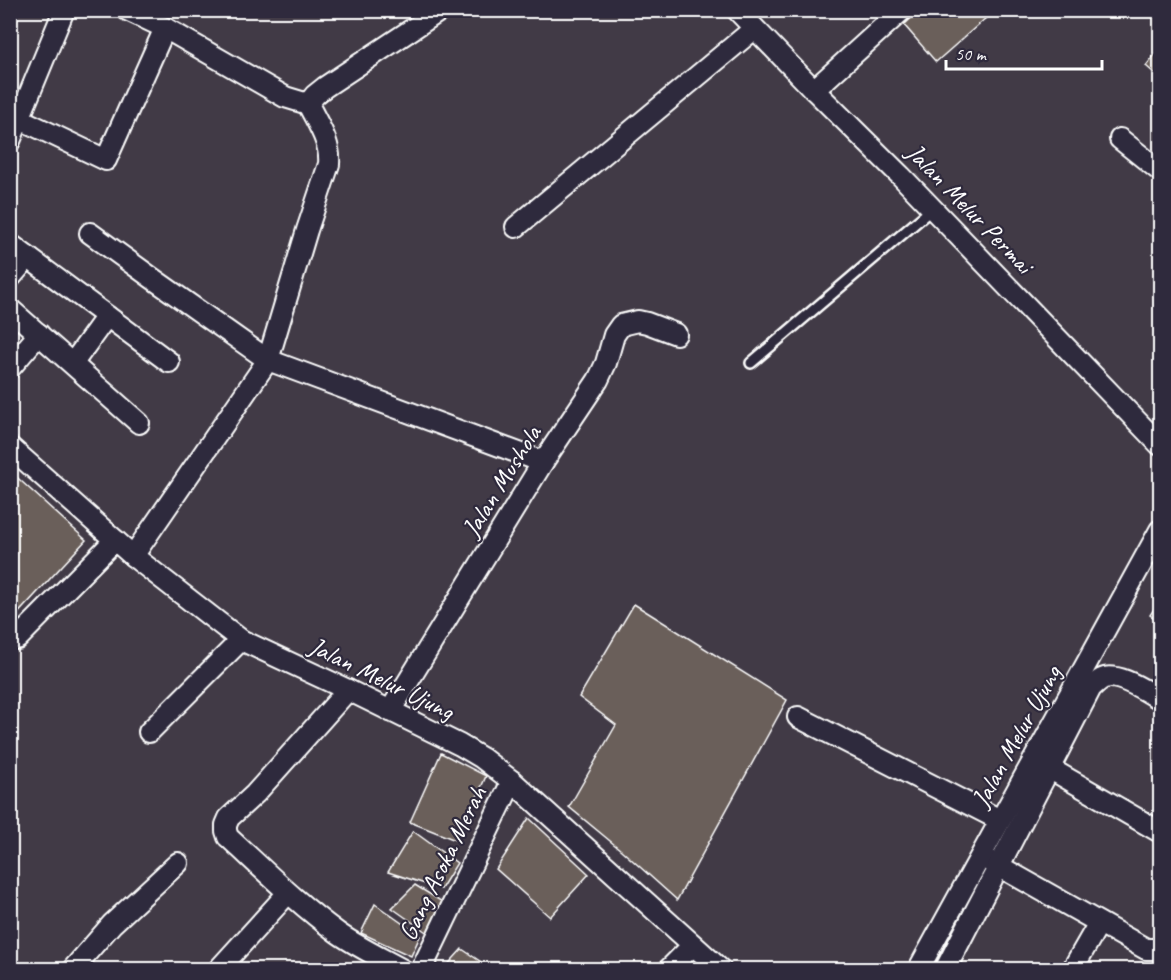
<svg xmlns="http://www.w3.org/2000/svg" width="1171" height="980" font-family="Caveat,sans-serif">
<style>
.building{fill:#6b5f5a;stroke:#fff;stroke-width:1.5}
.lines{fill:none;stroke-linecap:round;stroke-linejoin:round}
.service-casing{stroke:#fff;stroke-width:14}
.minor-casing{stroke:#fff;stroke-width:24}
.service{stroke:#2f2a3d;stroke-width:9}
.minor{stroke:#2f2a3d;stroke-width:20}
.labels{text-anchor:middle;stroke-width:4.5;stroke-linejoin:round;paint-order:stroke}
.street-label{font-size:26px;fill:#fff;stroke:#2f2a3d}
</style>
<rect width="100%" height="100%" fill="#413a46"/>
<filter id="ink" filterUnits="userSpaceOnUse"><feTurbulence type="fractalNoise" baseFrequency=".0167" numOctaves="2"/><feDisplacementMap in="SourceGraphic" scale="12" xChannelSelector="R" yChannelSelector="G"/><feConvolveMatrix kernelMatrix="1 2 1 2 8 2 1 2 1" color-interpolation-filters="sRGB"/></filter>
<g filter="url(#ink)">
<g class="building">
<polygon points="920,10 995,10 936,62 904,25"/>
<polygon points="1160,48 1160,78 1146,66"/>
<polygon points="10,471 86,540 10,622"/>
<polygon points="1160,600 1160,622 1150,615"/>
<polygon points="634,604 787,700 677,900 621,850 569,807 616,725 579,697"/>
<polygon points="441,753 486,776 458,841 410,822"/>
<polygon points="529,818 589,874 550,917 496,869"/>
<polygon points="413,831 457,863 441,889 388,872"/>
<polygon points="415,885 444,903 429,934 392,908"/>
<polygon points="375,904 420,936 411,956 361,933"/>
<polygon points="462,949 493,970 443,970"/>
</g>
<g class="lines">
<defs>
<polyline id="service" points="751,363 933,208"/>
<g id="minor">
<polyline points="127,10 165,28 285,97 308,104"/>
<polyline points="737,10 814,90 901,176 1160,445"/>
<polyline points="814,90 902,10"/>
<polyline points="20,119 106,160 165,28"/>
<polyline points="1120,139 1160,171"/>
<polyline points="10,141 64,10"/>
<polyline points="516,227 754,29"/>
<polyline points="90,233 152,278 268,360 543,462"/>
<polyline points="10,244 169,362"/>
<polyline points="10,278 28,257"/>
<polyline points="10,309 139,423"/>
<polyline points="73,363 107,316"/>
<polyline points="10,368 39,334"/>
<polyline points="10,447 133,556 241,640 348,690 460,745 482,758 512,781 721,970"/>
<path d="M133 556 268 360 307 230 329 164C331 142 317 123 308 104L315 95 325 87 441 10"/>
<polyline points="17,639 115,540"/>
<path d="M348 690 255 794 229 818 226 825V831L228 837C264 870 298 904 338 933 358 947 381 958 403 970"/>
<polyline points="390,711 543,462 598,380 606,363 614,335 621,325 638,321 647,323 676,334"/>
<polyline points="798,717 1000,820"/>
<polyline points="149,732 241,640"/>
<polyline points="1049,768 1160,832"/>
<polyline points="988,860 1146,949 1155,949 1160,946"/>
<polyline points="72,970 112,924 178,863"/>
<polyline points="218,970 288,893"/>
<polyline points="421,970 512,781"/>
<polyline points="668,970 693,945"/>
<polyline points="918,970 1160,530"/>
<path d="M945 970 1091 688C1094 685 1098 681 1102 679 1117 671 1147 692 1160 699"/>
<polyline points="1072,970 1099,923"/>
</g>
</defs>
<use href="#service" class="service-casing"/>
<use href="#minor" class="minor-casing"/>
<use href="#service" class="service"/>
<use href="#minor" class="minor"/>
</g>
</g>
<g class="labels">
<g class="street-label">
<text transform="translate(970 208) rotate(46)" y="9">Jalan Melur Permai</text>
<text transform="translate(501 481) rotate(-58)" y="9">Jalan Mushola</text>
<text transform="translate(382 678) rotate(26)" y="9">Jalan Melur Ujung</text>
<text transform="translate(1016 736) rotate(-61)" y="9">Jalan Melur Ujung</text>
<text transform="translate(442 863) rotate(-64)" y="9">Gang Asoka Merah</text>
</g>
</g>
<rect width="1171" height="980" fill="none" stroke="#2f2a3d" stroke-width="36"/>
<rect x="18" y="18" width="1135" height="944" fill="none" stroke="#fff" stroke-width="2" filter="url(#ink)"/>
<path d="M946 60v9h156v-9" fill="none" stroke="#ffffff" stroke-width="3"/>
<text x="955" y="60" font-size="18" fill="#ffffff" stroke="#2f2a3d" stroke-width="4.5" paint-order="stroke">50 m</text>
</svg>
